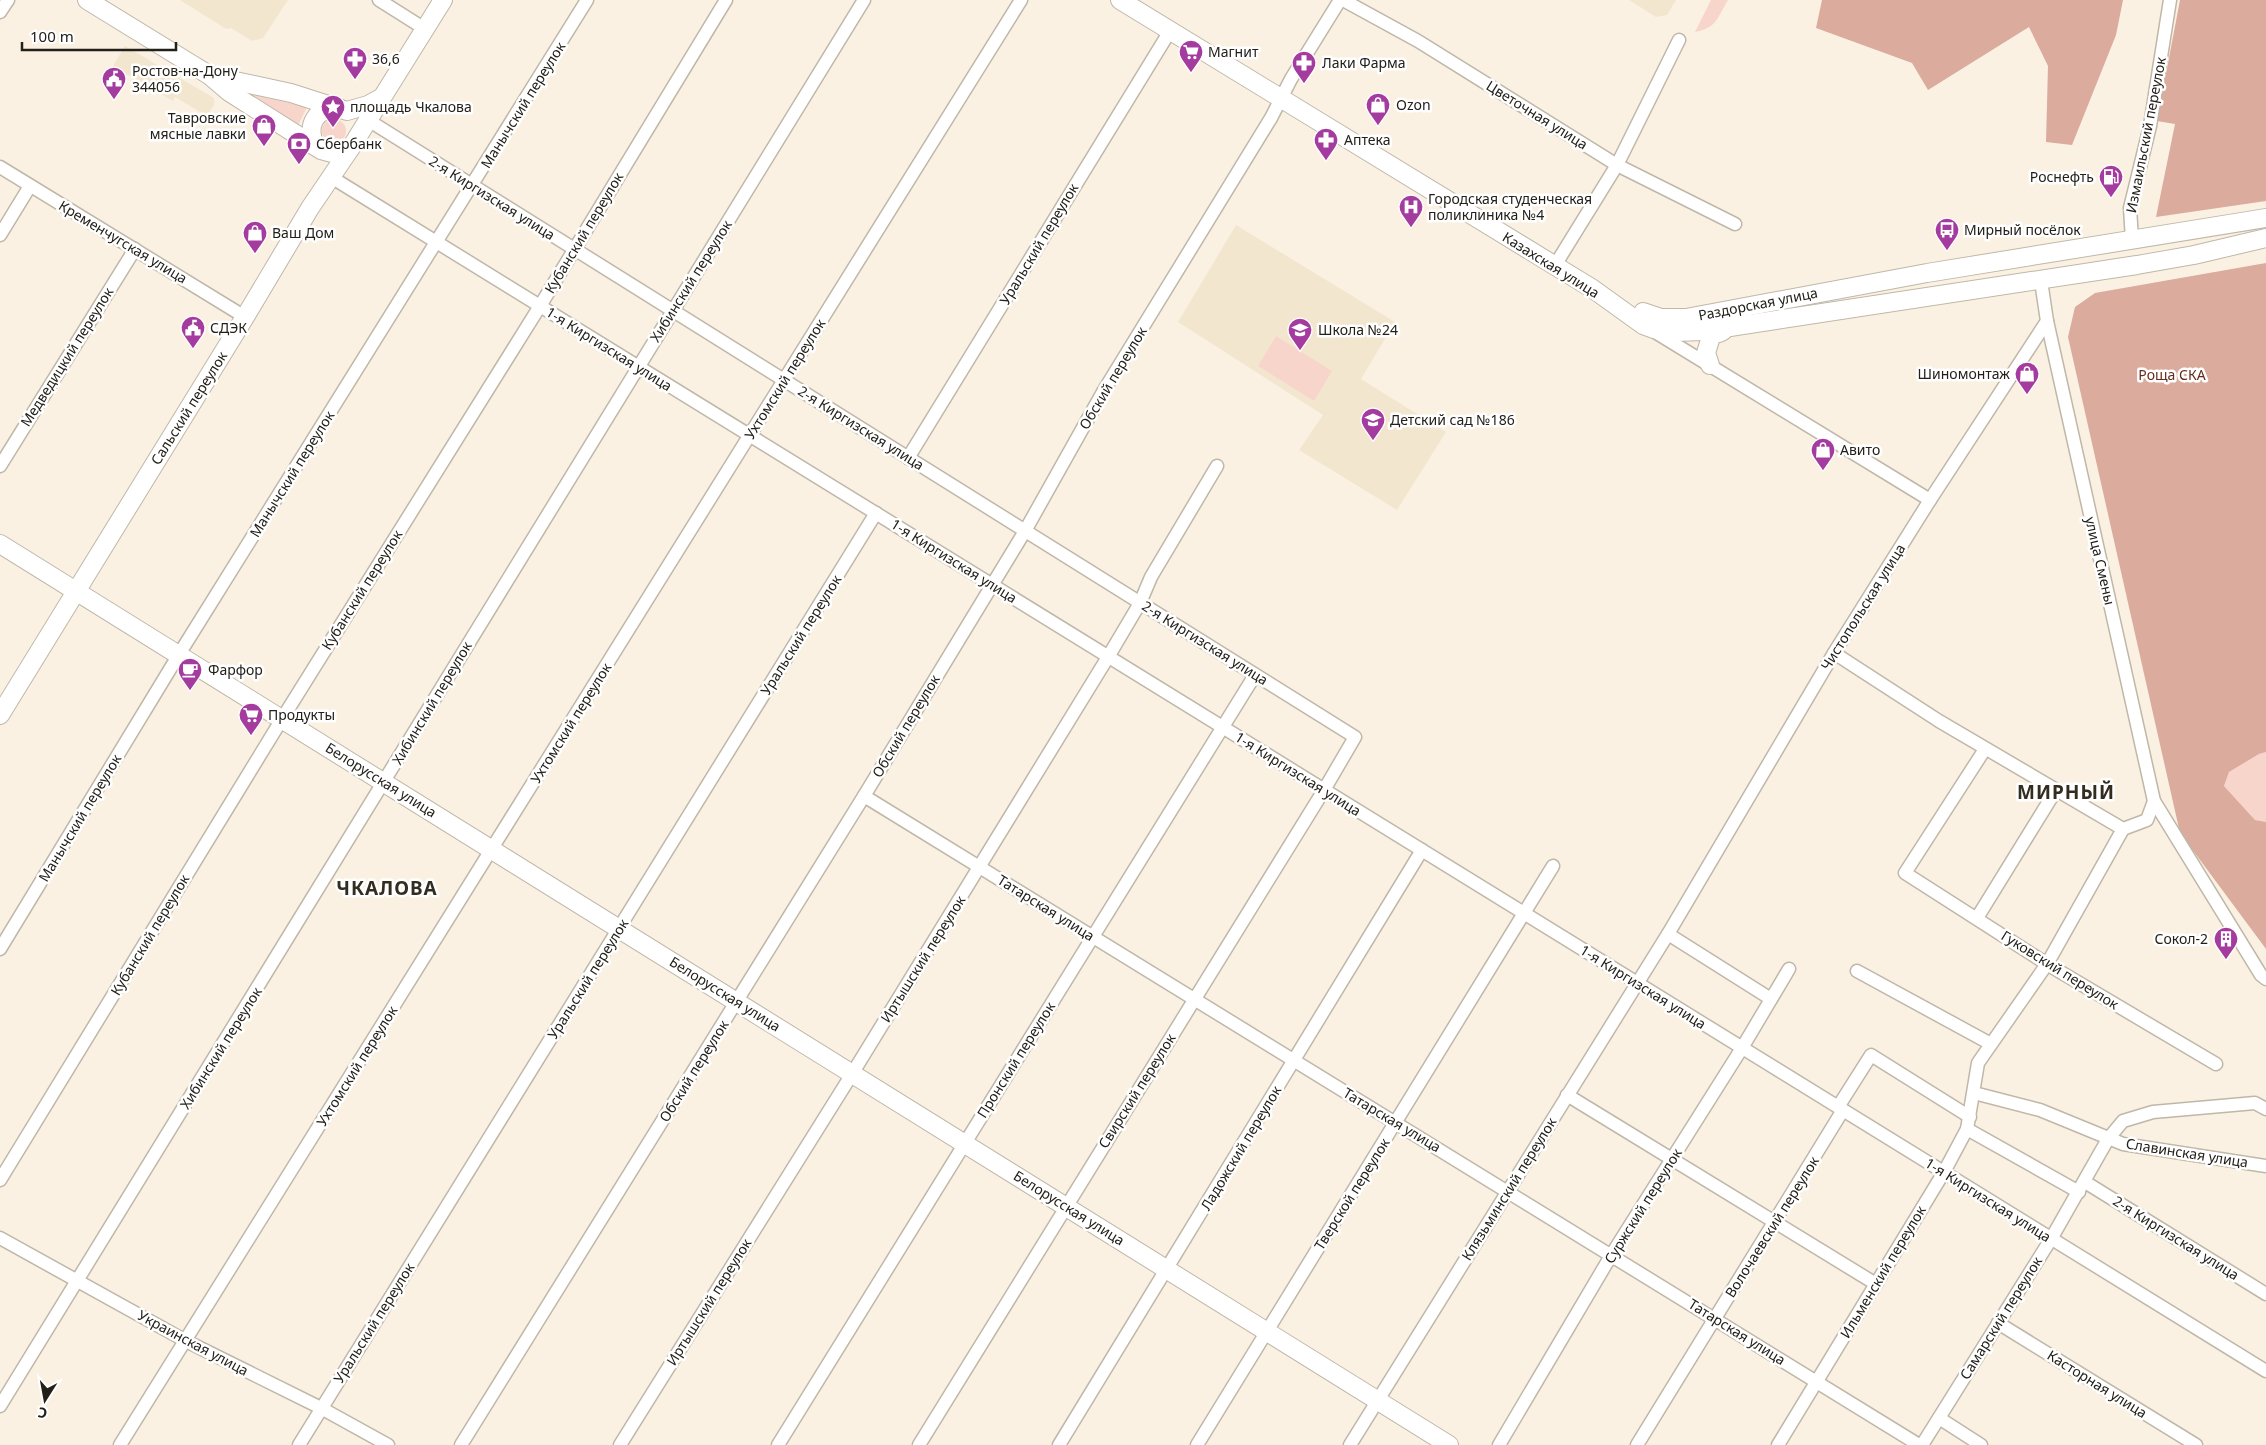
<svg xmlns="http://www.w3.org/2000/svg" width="2266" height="1445" font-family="'Noto Sans',sans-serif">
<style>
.built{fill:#f2e6cf}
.green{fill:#f8d5cb}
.forest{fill:#dbab9e}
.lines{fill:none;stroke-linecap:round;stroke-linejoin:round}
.street-casing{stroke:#bfb7a8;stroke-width:15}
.secondary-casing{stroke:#bfb7a8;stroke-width:20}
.street{stroke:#fff;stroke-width:12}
.secondary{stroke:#fff;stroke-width:18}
.labels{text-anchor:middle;stroke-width:5;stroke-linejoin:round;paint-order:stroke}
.poi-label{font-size:14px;fill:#23201a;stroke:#fff;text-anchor:start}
.street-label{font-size:14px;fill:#23201a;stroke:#fff}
.park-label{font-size:14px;fill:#662c1b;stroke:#fff}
.district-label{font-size:19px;font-weight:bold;letter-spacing:1px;fill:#332c20;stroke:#fff}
</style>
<rect width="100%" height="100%" fill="#faf1e2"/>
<g class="built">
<polygon points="180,0 288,0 263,38 252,41 231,28 226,29"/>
<polygon points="1629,0 1676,0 1667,15 1656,17"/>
<polygon points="125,46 214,98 214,105 207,116 175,97 173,101 113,66"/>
<polygon points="1236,225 1395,322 1361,379 1446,432 1397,510 1299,450 1323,415 1178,322"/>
</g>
<g class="green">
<path d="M1711 0H1728C1717 18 1717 28 1695 32Z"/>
<polygon points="241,92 307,107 298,126"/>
<circle cx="334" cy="131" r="12"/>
<polygon points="1276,336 1332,371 1314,401 1258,366"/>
<polygon points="2266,752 2266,822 2255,820 2224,786 2229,772 2259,754"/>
</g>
<g class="forest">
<polygon points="1822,0 2123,0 2116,35 2072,145 2046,142 2048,66 2029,27 1928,90 1912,63 1816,28"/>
<polygon points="2180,0 2266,0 2266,201 2156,217 2175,124 2157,121"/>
<polygon points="2266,263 2266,752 2259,754 2229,772 2224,786 2255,820 2266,822 2266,949 2180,833 2068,337 2075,307 2095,293"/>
</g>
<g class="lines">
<defs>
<g id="street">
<polyline points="379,0 425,29"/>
<polyline points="1343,0 1418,41 1617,165 1735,224"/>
<polyline points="0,12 8,0"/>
<polyline points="368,120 1355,737 1324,790 919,1445"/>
<polyline points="0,167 245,317"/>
<polyline points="331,177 2266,1371"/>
<polyline points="0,235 30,186"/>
<polyline points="2132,240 2130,208 2150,126 2170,0"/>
<polyline points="1554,267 1617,165 1679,40"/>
<polyline points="2047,321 2154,801 2261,975 2266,979"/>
<polyline points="1655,332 1930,500"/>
<polyline points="908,458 1170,31"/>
<polyline points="0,466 135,249"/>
<polyline points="1834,653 1939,721 2123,829 2147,820 2154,801"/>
<polyline points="1985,749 1905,873 2047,964 2216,1064"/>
<polyline points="864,796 1919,1445"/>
<polyline points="1977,918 2056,790"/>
<polyline points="1668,934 1771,999"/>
<polyline points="0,949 178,656 587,0"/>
<polyline points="1857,971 1991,1044"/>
<polyline points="1974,1093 2040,1110 2123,1144 2266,1166"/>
<polyline points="1567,1095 1876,1284"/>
<polyline points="1838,1107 1871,1055 1970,1117"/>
<polyline points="1967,1129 2079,1192"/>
<polyline points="0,1180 282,719 540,306 726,0"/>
<polyline points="2085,1182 2266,1294"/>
<polyline points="0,1238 186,1341 321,1408 388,1445"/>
<polyline points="1998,1323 2196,1445"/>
<polyline points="0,1406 864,0"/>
<polyline points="1939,1418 1981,1445"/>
<polyline points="120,1445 1021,0"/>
<polyline points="299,1445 876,513"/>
<polyline points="461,1445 864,796 1025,531 1103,392 1271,118 1291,79 1340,0"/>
<polyline points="620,1445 852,1074 1108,657 1140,603 1151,577 1217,466"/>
<polyline points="778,1445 1255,675"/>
<polyline points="1059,1445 1422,850"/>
<polyline points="1197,1445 1553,866"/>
<polyline points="1350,1445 1668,934 1834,653 1930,500 2047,321 2041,281"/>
<polyline points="1499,1445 1612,1254 1742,1048 1789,969"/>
<polyline points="1637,1445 1843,1110"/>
<polyline points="1778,1445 1944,1172 1967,1129 1978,1063 2047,964 2123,829"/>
<polyline points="1922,1445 2051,1239 2108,1139 2123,1121 2153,1112 2255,1103 2266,1109"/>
</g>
<g id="secondary">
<polyline points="87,0 209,75 229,92 321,150 336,154 350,149"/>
<polyline points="1120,0 1593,289 1643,325 1654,329 1675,332 1704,331 2137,265 2194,255 2266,238"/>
<polyline points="212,76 291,93 347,111 368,105 381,98"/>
<path d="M315 146C306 125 315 108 339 108"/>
<polyline points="1643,312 1661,318 1686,318 1927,273 2266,218"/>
<polyline points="1710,365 1706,353 1713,330 1719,333 1723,331"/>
<polyline points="0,544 1449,1445"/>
<polyline points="0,715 245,317 310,208 350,149 443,0"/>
</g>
</defs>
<use href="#street" class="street-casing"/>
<use href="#secondary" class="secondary-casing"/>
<use href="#street" class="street"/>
<use href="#secondary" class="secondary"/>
</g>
<defs>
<symbol id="supermarket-pin" viewBox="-11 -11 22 30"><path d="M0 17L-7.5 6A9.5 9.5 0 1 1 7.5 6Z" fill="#a43c9f" stroke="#fff"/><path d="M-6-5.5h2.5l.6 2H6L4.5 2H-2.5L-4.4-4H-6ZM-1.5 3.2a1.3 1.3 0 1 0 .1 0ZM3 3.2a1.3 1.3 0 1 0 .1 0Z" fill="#fff"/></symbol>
<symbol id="pharmacy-pin" viewBox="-11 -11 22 30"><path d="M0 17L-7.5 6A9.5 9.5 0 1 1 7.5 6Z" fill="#a43c9f" stroke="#fff"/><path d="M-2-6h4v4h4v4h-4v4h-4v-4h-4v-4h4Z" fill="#fff"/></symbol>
<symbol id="civic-pin" viewBox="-11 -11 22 30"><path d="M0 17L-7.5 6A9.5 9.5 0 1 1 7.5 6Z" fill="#a43c9f" stroke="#fff"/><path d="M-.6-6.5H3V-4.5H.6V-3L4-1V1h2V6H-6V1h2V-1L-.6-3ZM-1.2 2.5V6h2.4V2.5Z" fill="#fff"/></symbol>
<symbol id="shop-pin" viewBox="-11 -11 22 30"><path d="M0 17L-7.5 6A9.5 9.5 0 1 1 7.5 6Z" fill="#a43c9f" stroke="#fff"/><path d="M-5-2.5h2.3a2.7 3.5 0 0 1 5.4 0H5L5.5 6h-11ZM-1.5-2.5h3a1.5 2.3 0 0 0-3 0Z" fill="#fff"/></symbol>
<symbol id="sight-pin" viewBox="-11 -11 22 30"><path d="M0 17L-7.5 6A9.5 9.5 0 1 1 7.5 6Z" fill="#a43c9f" stroke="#fff"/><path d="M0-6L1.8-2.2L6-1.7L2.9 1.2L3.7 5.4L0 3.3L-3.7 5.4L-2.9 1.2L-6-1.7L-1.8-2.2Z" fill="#fff"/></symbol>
<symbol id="bank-pin" viewBox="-11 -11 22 30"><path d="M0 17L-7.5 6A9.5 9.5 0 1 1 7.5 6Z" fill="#a43c9f" stroke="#fff"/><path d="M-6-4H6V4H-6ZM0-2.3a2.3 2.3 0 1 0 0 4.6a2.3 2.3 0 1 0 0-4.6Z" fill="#fff"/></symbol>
<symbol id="fuel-pin" viewBox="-11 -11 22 30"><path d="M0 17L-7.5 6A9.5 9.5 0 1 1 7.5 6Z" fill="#a43c9f" stroke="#fff"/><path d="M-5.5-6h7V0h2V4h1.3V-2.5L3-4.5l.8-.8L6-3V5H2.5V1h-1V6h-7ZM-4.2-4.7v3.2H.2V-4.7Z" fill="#fff"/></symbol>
<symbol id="hospital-pin" viewBox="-11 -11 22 30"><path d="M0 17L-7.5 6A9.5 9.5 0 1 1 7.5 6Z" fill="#a43c9f" stroke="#fff"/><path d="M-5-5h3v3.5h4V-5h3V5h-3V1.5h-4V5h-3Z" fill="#fff"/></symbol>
<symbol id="bus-pin" viewBox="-11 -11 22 30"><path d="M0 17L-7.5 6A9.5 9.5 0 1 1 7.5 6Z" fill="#a43c9f" stroke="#fff"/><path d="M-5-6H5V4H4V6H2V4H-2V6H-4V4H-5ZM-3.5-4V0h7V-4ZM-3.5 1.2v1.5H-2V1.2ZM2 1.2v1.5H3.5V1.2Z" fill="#fff"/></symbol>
<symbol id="school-pin" viewBox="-11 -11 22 30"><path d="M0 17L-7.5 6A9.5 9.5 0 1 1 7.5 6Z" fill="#a43c9f" stroke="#fff"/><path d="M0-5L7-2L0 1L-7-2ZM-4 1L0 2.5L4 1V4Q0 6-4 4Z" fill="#fff"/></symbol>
<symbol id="cafe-pin" viewBox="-11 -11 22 30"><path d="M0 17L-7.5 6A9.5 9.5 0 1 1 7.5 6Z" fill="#a43c9f" stroke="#fff"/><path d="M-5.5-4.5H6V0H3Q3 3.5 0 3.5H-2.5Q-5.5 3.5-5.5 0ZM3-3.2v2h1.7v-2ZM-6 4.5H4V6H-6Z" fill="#fff"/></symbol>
<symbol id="building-pin" viewBox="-11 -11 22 30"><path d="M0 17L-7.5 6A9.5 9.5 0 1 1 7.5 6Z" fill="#a43c9f" stroke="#fff"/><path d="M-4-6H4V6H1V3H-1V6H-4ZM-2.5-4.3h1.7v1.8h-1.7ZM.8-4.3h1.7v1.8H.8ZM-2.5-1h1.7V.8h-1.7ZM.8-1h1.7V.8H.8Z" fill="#fff"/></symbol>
</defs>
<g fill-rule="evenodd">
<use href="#supermarket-pin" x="1177" y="38" width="28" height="38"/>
<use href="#pharmacy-pin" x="341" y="45" width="28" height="38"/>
<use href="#pharmacy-pin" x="1290" y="49" width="28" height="38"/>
<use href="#civic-pin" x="100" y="65" width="28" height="38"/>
<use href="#shop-pin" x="1364" y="91" width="28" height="38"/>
<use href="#sight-pin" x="319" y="93" width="28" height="38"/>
<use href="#shop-pin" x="250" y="112" width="28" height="38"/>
<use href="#pharmacy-pin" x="1312" y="126" width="28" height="38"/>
<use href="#bank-pin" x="285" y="130" width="28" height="38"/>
<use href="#fuel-pin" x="2097" y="163" width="28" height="38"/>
<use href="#hospital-pin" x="1397" y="193" width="28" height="38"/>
<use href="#bus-pin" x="1933" y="216" width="28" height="38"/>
<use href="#shop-pin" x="241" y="219" width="28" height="38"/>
<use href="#civic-pin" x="179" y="314" width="28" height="38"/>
<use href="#school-pin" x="1286" y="316" width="28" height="38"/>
<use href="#shop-pin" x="2013" y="360" width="28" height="38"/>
<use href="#school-pin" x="1359" y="406" width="28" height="38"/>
<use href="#shop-pin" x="1809" y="436" width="28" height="38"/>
<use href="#cafe-pin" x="176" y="656" width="28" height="38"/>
<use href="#supermarket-pin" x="237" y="701" width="28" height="38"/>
<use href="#building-pin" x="2212" y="925" width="28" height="38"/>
</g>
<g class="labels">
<g class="poi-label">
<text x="1208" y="57">Магнит</text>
<text x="372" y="64">36,6</text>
<text x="1322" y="68">Лаки Фарма</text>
<text x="132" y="76">Ростов-на-Дону<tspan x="132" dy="16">344056</tspan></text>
<text x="1396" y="110">Ozon</text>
<text x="350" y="112">площадь Чкалова</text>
<text x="246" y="123" text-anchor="end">Тавровские<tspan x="246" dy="16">мясные лавки</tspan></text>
<text x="1344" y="145">Аптека</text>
<text x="316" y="149">Сбербанк</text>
<text x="2094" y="182" text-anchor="end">Роснефть</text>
<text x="1428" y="204">Городская студенческая<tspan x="1428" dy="16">поликлиника №4</tspan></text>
<text x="1964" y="235">Мирный посёлок</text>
<text x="272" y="238">Ваш Дом</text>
<text x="210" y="333">СДЭК</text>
<text x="1318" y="335">Школа №24</text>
<text x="2010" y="379" text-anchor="end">Шиномонтаж</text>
<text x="1390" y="425">Детский сад №186</text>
<text x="1840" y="455">Авито</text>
<text x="208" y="675">Фарфор</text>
<text x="268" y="720">Продукты</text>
<text x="2208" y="944" text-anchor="end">Сокол-2</text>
</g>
<g class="street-label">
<text transform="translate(523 105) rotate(-58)" y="5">Манычский переулок</text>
<text transform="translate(1537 115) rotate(32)" y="5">Цветочная улица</text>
<text transform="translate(2146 135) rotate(-79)" y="5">Измаильский переулок</text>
<text transform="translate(492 198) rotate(32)" y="5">2-я Киргизская улица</text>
<text transform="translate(584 233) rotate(-59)" y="5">Кубанский переулок</text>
<text transform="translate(123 242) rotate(31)" y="5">Кременчугская улица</text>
<text transform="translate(1039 244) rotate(-59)" y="5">Уральский переулок</text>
<text transform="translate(1551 265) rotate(32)" y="5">Казахская улица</text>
<text transform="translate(691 281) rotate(-58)" y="5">Хибинский переулок</text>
<text transform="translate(1758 304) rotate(-11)" y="5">Раздорская улица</text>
<text transform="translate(609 349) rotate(32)" y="5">1-я Киргизская улица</text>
<text transform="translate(67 357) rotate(-58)" y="5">Медведицкий переулок</text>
<text transform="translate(1113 378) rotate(-59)" y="5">Обский переулок</text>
<text transform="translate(785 379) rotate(-58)" y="5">Ухтомский переулок</text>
<text transform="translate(189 408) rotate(-58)" y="5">Сальский переулок</text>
<text transform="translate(861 428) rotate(32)" y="5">2-я Киргизская улица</text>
<text transform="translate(292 474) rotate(-58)" y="5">Манычский переулок</text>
<text transform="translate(954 561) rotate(32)" y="5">1-я Киргизская улица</text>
<text transform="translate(2100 561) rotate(77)" y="5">улица Смены</text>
<text transform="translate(362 590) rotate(-58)" y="5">Кубанский переулок</text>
<text transform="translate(1863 607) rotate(-58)" y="5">Чистопольская улица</text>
<text transform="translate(801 635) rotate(-58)" y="5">Уральский переулок</text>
<text transform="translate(1205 643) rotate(32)" y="5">2-я Киргизская улица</text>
<text transform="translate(432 703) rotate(-59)" y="5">Хибинский переулок</text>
<text transform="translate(571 723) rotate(-58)" y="5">Ухтомский переулок</text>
<text transform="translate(906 726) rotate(-59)" y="5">Обский переулок</text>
<text transform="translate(1298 774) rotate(32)" y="5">1-я Киргизская улица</text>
<text transform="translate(381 780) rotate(32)" y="5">Белорусская улица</text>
<text transform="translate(80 818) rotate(-59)" y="5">Манычский переулок</text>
<text transform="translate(1046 908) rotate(32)" y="5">Татарская улица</text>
<text transform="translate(150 935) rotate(-59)" y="5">Кубанский переулок</text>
<text transform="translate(923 959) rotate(-58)" y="5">Иртышский переулок</text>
<text transform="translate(2060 970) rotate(32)" y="5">Гуковский переулок</text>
<text transform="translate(588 979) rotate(-58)" y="5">Уральский переулок</text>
<text transform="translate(1643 987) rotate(32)" y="5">1-я Киргизская улица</text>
<text transform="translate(725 994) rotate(32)" y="5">Белорусская улица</text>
<text transform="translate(221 1048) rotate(-58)" y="5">Хибинский переулок</text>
<text transform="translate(1016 1060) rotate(-58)" y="5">Пронский переулок</text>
<text transform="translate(357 1066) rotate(-58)" y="5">Ухтомский переулок</text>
<text transform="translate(694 1071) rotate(-58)" y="5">Обский переулок</text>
<text transform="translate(1137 1091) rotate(-58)" y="5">Свирский переулок</text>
<text transform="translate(1392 1120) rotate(31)" y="5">Татарская улица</text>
<text transform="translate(1241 1148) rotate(-59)" y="5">Ладожский переулок</text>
<text transform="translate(2187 1153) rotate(9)" y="5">Славинская улица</text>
<text transform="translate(1509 1189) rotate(-58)" y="5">Клязьминский переулок</text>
<text transform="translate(1352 1194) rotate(-58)" y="5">Тверской переулок</text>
<text transform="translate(1988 1200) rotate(32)" y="5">1-я Киргизская улица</text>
<text transform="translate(1643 1206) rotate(-58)" y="5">Суржский переулок</text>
<text transform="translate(1069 1208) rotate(32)" y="5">Белорусская улица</text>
<text transform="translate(1772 1227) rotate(-58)" y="5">Волочаевский переулок</text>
<text transform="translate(2176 1238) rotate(32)" y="5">2-я Киргизская улица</text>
<text transform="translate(1883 1272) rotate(-59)" y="5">Ильменский переулок</text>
<text transform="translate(709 1302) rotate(-58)" y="5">Иртышский переулок</text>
<text transform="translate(2001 1318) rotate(-58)" y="5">Самарский переулок</text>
<text transform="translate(374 1323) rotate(-58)" y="5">Уральский переулок</text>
<text transform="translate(1737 1332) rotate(32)" y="5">Татарская улица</text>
<text transform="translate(193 1343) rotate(28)" y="5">Украинская улица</text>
<text transform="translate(2097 1384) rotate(32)" y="5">Касторная улица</text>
</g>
<g class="park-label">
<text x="2172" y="380">Роща СКА</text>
</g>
<g class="district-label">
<text x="2066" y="799">МИРНЫЙ</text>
<text x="387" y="895">ЧКАЛОВА</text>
</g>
</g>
<g transform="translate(45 1400) rotate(191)" stroke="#ffffff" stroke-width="4" paint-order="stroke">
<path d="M0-4L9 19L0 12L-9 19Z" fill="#23201a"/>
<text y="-8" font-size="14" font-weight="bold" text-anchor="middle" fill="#23201a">С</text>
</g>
<path d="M22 42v8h154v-8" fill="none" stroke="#23201a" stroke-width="2.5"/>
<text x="30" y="42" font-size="15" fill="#23201a" stroke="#ffffff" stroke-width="4" paint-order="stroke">100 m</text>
</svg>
